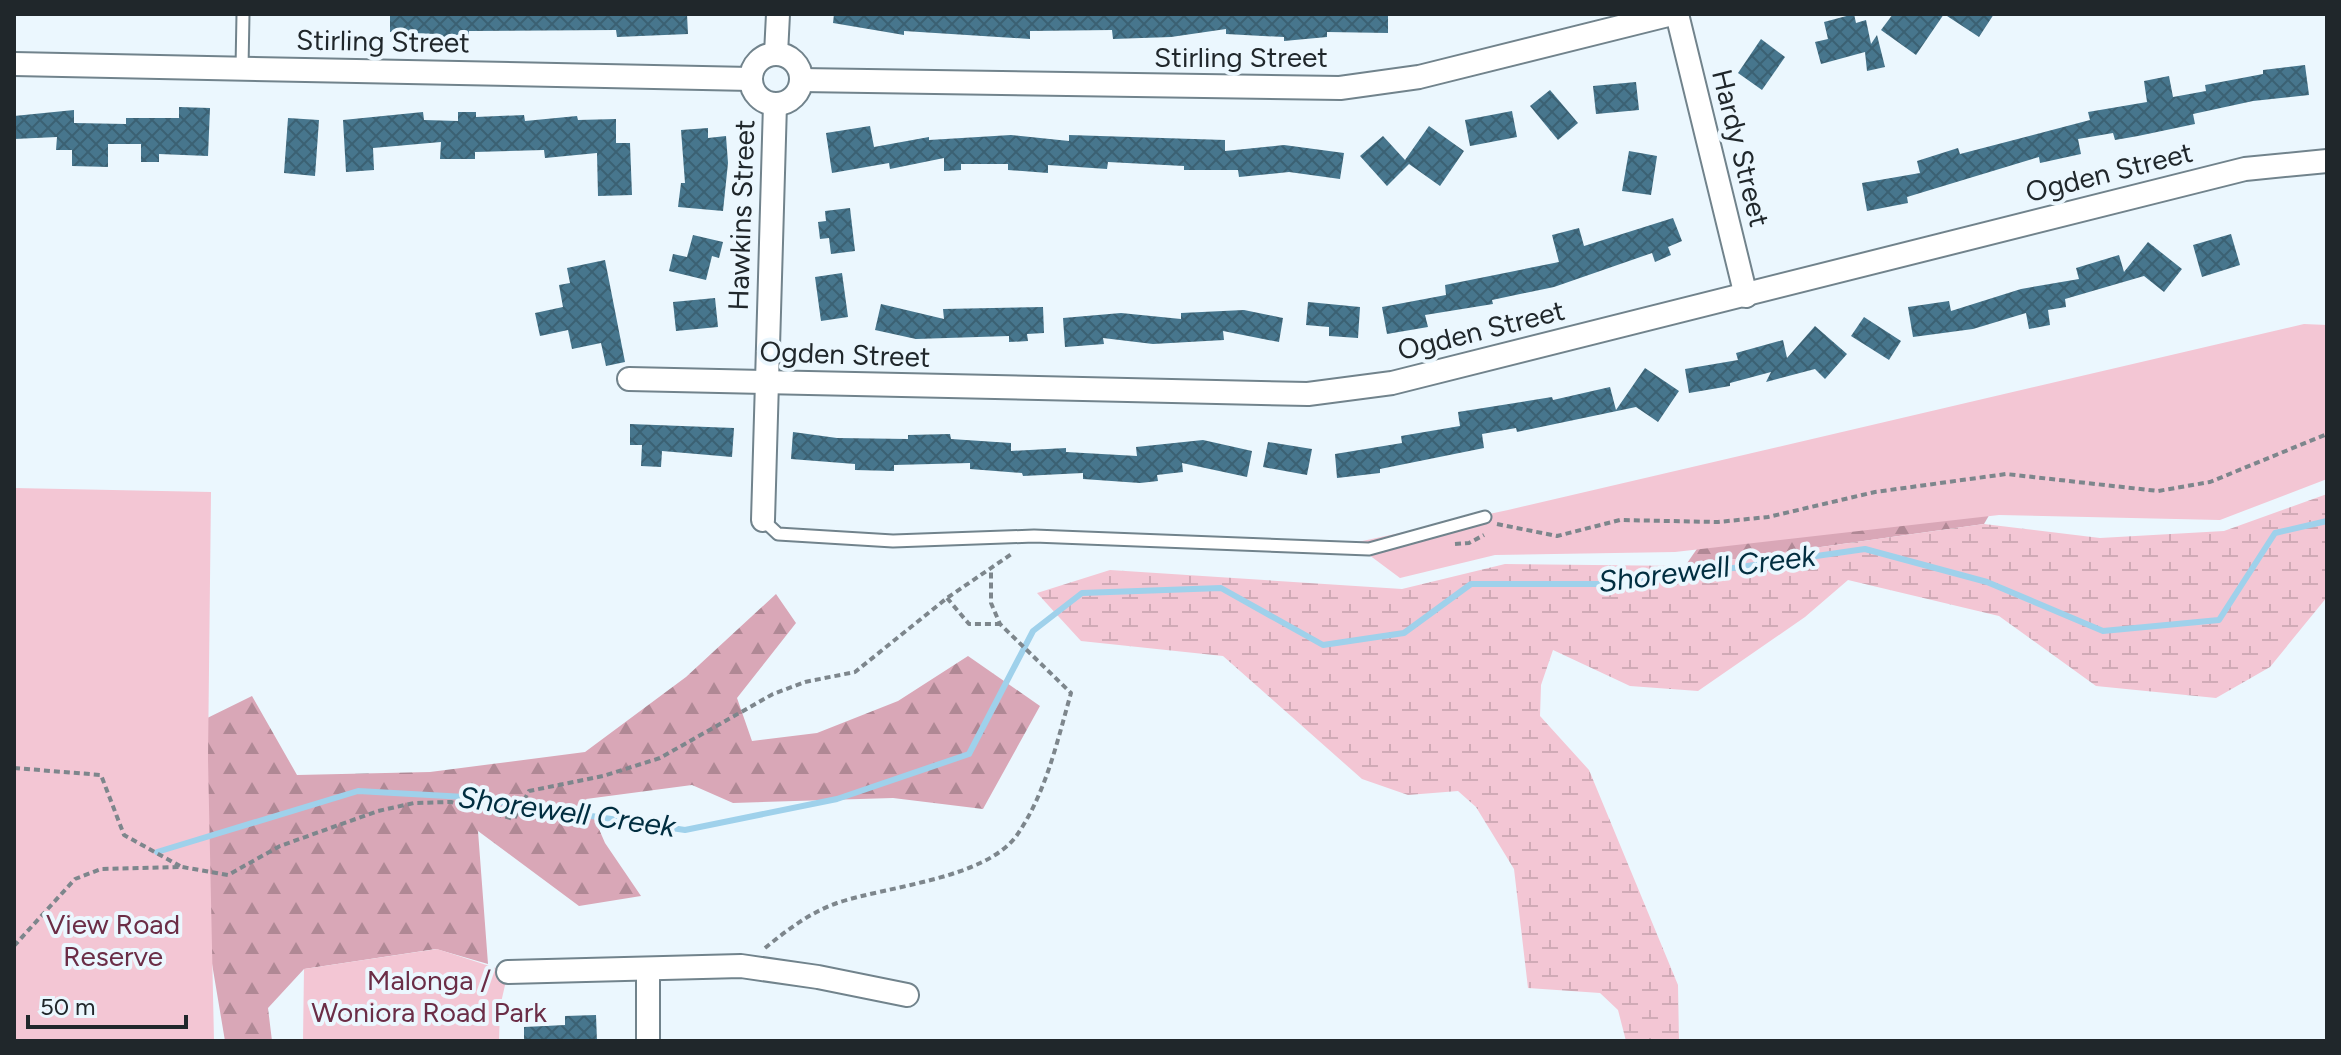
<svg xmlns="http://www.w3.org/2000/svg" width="2341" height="1055" font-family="Figtree,sans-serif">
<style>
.forest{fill:url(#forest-firs)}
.wetland{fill:url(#wetland-marsh)}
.park{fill:#f3c6d4}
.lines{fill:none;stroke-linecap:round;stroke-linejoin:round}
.stream{stroke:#9fd1eb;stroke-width:6}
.building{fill:url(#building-cross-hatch)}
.lane-casing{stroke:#71838c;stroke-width:15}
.street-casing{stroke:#71838c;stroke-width:26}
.path{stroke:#7d868c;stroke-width:4;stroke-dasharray:6 4;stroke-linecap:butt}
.lane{stroke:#fff;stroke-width:11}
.street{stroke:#fff;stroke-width:22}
.labels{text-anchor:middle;stroke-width:8;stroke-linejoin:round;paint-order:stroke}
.street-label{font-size:28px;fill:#20272b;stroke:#ebf7fe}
.park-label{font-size:28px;fill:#6b2d46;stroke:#ebf7fe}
.water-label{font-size:30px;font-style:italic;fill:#012e40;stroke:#ebf7fe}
</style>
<defs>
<pattern id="forest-firs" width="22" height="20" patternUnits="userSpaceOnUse" patternTransform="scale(2)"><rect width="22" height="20" fill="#d9a7b7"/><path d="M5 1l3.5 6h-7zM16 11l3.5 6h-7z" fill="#b08895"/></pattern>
<pattern id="wetland-marsh" width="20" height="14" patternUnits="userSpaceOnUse" patternTransform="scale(2)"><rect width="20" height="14" fill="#f3c6d4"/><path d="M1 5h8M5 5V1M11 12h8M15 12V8" fill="none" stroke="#d0aab6"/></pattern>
<pattern id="building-cross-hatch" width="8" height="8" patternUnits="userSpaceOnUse" patternTransform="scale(2)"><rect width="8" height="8" fill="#47768d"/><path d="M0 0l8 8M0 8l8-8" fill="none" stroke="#3b6173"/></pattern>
</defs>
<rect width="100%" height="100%" fill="#ebf7fe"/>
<g class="forest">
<polygon points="2006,486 1984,524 1685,566 1706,536"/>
<polygon points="776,594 796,623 737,698 752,741 817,733 898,701 968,656 1040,706 983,809 893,798 733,803 692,785 586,799 605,843 641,896 579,906 478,831 488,964 436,949 304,969 268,1008 272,1041 225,1041 201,898 189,727 252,696 297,775 430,772 585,752 686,677"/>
</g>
<polygon class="wetland" points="2327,494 2327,597 2270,667 2216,698 2096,686 1999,616 1848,580 1805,617 1698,691 1630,686 1553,650 1541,685 1540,716 1589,770 1678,985 1679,1041 1626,1041 1618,1010 1600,993 1528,988 1514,869 1476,807 1458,791 1408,795 1362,779 1223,656 1081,641 1037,593 1110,570 1402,589 1505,564 1685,566 1984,524 2100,538 2224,531"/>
<g class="park">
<polygon points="2304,324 2327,325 2327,479 2220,520 1999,515 1675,552 1495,555 1400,578 1353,543 1508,510"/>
<polygon points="14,488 211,492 208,759 214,1041 14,1041"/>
<polygon points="437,949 508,972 500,1007 499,1041 303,1041 304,969"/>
</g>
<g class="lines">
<polyline class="stream" points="157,852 358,791 465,797 685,830 837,799 969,754 1033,631 1082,593 1221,588 1323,645 1404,633 1471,584 1622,584 1865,549 1987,582 2103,631 2219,620 2275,533 2327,521"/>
</g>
<g class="building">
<polygon points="390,14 687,14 688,34 617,37 616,30 469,31 468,41 435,37 435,34 390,32"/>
<polygon points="834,14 1388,14 1388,33 1327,32 1327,37 1284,41 1284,37 1226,34 1226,29 1171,37 1113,39 1112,30 1030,31 1030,39 904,31 904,35 833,23"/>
<polygon points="1854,14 1856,23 1866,20 1871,44 1877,35 1885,67 1867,71 1865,52 1821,64 1815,42 1828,39 1824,22"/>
<polygon points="1893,14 1994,14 1979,37 1944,14 1916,55 1881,30"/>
<polygon points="1761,39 1785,57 1762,90 1738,73"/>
<polygon points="2305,65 2309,95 2253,101 2193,114 2195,124 2138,136 2115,140 2113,133 2078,139 2081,154 2040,163 2039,157 1907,197 1908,203 1867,211 1862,183 1920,173 1917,161 1958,148 1960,154 2090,120 2088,112 2147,102 2144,81 2169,76 2173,97 2206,91 2205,85 2263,74 2263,70"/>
<polygon points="1636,82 1639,110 1596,114 1593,86"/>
<polygon points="1550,90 1578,123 1558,140 1530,106"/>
<polygon points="179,107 210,108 208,156 159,154 159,162 141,162 141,144 108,144 108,167 72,166 72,150 56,150 57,137 14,139 14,116 74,110 74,123 126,124 126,118 179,118"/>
<polygon points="1512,111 1517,137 1470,146 1465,120"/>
<polygon points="423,112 424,120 458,121 458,112 476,112 476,117 524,115 525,121 577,116 578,120 616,119 616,143 630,143 632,195 598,196 597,153 545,158 544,150 475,152 475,159 440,159 441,142 373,148 374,170 346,172 343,120"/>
<polygon points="288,118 319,120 315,176 284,173"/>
<polygon points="870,126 874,147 929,137 929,140 1011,135 1069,141 1069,135 1225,140 1225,151 1284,145 1344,153 1340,179 1289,172 1239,177 1238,170 1184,170 1184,166 1108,162 1107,169 1048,165 1048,173 1008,170 1008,164 961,164 961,170 944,171 944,158 890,169 889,163 832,173 826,133"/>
<polygon points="1429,126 1464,151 1440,186 1409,164 1387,186 1360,156 1383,136 1405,160"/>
<polygon points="708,128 708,138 726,136 728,163 723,211 678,207 681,183 685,183 681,130"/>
<polygon points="1629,151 1657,156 1651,195 1622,191"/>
<polygon points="850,208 855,251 831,254 829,238 820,239 818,222 826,221 825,211"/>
<polygon points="1673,218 1682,241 1668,247 1671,255 1655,262 1652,253 1554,287 1492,300 1493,304 1425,315 1428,327 1387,334 1382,307 1446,295 1445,285 1559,262 1552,235 1579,228 1584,246"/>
<polygon points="2231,234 2240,265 2202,277 2193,245"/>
<polygon points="693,235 723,242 719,258 712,256 706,280 669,271 673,254 687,257"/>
<polygon points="2148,242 2182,269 2164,292 2144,276 2065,299 2066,307 2048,310 2050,325 2029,329 2026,313 1973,329 1913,337 1908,307 1949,301 1951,311 2021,289 2079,279 2076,268 2119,255 2124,272"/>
<polygon points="605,260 625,362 606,366 601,343 572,349 568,330 540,336 535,313 563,307 559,285 570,283 567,268"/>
<polygon points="842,273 848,317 821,321 815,277"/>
<polygon points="715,298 718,327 676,331 673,302"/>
<polygon points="1308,302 1360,307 1358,338 1329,336 1329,327 1306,325"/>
<polygon points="881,304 944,319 943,309 1043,307 1044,333 1027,334 1028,341 1009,342 1009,336 916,339 875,330"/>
<polygon points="1244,310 1283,318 1279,342 1223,331 1224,340 1153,344 1103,338 1104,344 1065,347 1063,318 1121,313 1181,319 1181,313"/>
<polygon points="1864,317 1901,341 1889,360 1851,336"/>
<polygon points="1815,326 1847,354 1825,379 1815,369 1766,382 1771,372 1730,383 1730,386 1689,393 1685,369 1738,360 1736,353 1783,340 1787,358"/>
<polygon points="1645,368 1679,391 1658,422 1636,407 1517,432 1516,428 1482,434 1484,448 1380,469 1380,473 1337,478 1335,454 1402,443 1401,436 1460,426 1458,412 1552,397 1553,400 1610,387 1616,410"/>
<polygon points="630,424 734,428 732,457 662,451 661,467 641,466 642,445 630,445"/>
<polygon points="793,432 837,438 908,439 908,435 950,434 951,439 1011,443 1011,451 1066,448 1066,452 1137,456 1136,447 1203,440 1252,451 1247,477 1182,463 1183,472 1157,475 1158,481 1140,483 1083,479 1083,473 1023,476 1022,473 970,469 970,463 894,465 894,471 855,470 855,464 791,459"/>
<polygon points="1268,442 1312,449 1307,475 1263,467"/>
<polygon points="596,1015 597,1041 524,1041 524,1027 565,1025 565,1016"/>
</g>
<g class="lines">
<defs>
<g id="lane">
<polyline points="242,68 243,14"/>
<polyline points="763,520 778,534 893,541 1034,536 1369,549 1485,517"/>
</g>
<g id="street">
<polyline points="1677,14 1746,296"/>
<polyline points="776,54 778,14"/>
<circle cx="776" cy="79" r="25"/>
<polyline points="14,64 751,79"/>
<polyline points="801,80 1340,88 1419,77 1672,14"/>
<polyline points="629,379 1308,394 1392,383 2245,169 2327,161"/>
<polyline points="763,520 775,104"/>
<polyline points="648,970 648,1041"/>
<polyline points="508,972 741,966 818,977 907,995"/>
</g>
</defs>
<use href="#lane" class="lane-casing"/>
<use href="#street" class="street-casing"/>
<g class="path">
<polyline points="1497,524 1557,536 1620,520 1718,522 1768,517 1875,492 2006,474 2158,491 2210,482 2327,434"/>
<polyline points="1455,544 1469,543 1484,535"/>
<polyline points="947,598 969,624 1000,624"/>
<polyline points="14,768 101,775 124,835 180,866"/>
<polyline points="14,946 75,879 101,869 182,867 228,875 280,846 378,811 414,803 451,802 514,819 529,791 603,776 660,758 773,694 805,682 855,672 947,598 1013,553"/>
<path d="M765 948C787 930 811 912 837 903 887 886 986 879 1017 835 1046 793 1057 742 1071 693L1000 624 991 603V567"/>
</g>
<use href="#lane" class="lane"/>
<use href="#street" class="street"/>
</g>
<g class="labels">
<g class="street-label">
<text transform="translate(383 41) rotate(1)" y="10">Stirling Street</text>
<text x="1241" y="67">Stirling Street</text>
<text transform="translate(1741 148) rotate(76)" y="10">Hardy Street</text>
<text transform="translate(2109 172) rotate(-14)" y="10">Ogden Street</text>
<text transform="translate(741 215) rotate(-88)" y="10">Hawkins Street</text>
<text transform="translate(1481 330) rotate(-14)" y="10">Ogden Street</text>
<text transform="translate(845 354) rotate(2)" y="10">Ogden Street</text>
</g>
<g class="park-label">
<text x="113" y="934">View Road<tspan x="113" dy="32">Reserve</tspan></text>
<text x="429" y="990">Malonga /<tspan x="429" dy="32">Woniora Road Park</tspan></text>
</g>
<g class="water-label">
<text transform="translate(1707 569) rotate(-7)" y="10">Shorewell Creek</text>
<text transform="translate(567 812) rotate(8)" y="10">Shorewell Creek</text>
</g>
</g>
<rect width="2341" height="1055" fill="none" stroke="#20272b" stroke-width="32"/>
<path d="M28 1015v12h158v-12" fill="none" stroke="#20272b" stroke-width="4"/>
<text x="40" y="1015" font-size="24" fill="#20272b" stroke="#ebf7fe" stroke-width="6" paint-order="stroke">50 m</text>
</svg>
